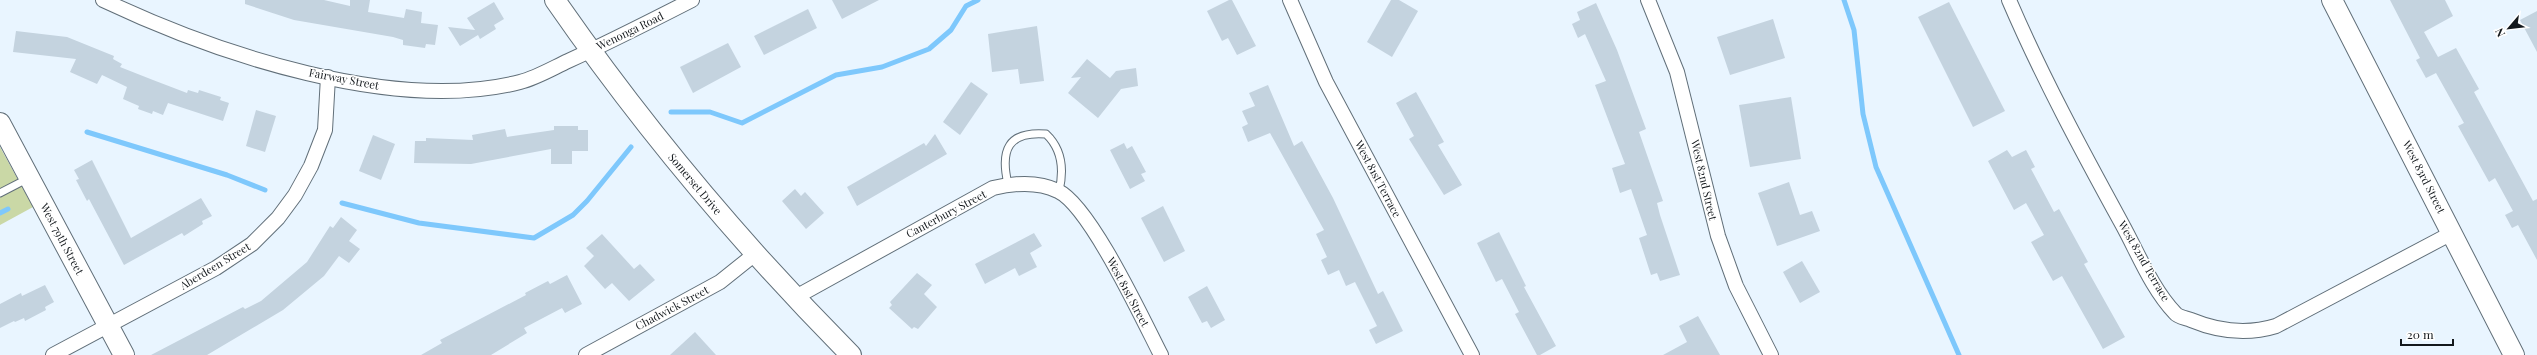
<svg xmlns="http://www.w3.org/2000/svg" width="2537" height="355" font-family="'Playfair Display',serif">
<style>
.green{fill:#cad8a6}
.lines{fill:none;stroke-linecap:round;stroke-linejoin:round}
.stream{stroke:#7ec8fc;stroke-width:5}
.building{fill:#c4d3df}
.lane-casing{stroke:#616f79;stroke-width:9}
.street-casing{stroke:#616f79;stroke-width:16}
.secondary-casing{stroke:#616f79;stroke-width:22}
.lane{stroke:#fff;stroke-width:7}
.street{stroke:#fff;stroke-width:14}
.secondary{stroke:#fff;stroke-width:20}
.labels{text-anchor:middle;stroke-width:3;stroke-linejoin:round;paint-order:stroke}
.street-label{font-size:11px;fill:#13181c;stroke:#fff}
</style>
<rect width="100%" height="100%" fill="#e9f5ff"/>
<polygon class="green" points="0,147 33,207 0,225"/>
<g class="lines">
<g class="stream">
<polyline points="1844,0 1854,30 1863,114 1876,167 1959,355"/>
<polyline points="671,112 710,112 742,123 836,75 882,67 929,49 951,30 966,6 978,0"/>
<polyline points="87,132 227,175 265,190"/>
<polyline points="342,203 419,223 534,238 573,215 587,201 631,147"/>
<polyline points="0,213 8,209"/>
</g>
</g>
<g class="building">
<polygon points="245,0 324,0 350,6 350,0 370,0 368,12 404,18 406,9 422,12 421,23 438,25 435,45 426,44 425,48 403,45 403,40 393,37 294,20 245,4"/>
<polygon points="832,0 879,0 842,19"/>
<polygon points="1229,0 1232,0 1256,46 1237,55 1228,38 1222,41 1207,11"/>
<polygon points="1391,0 1399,0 1418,11 1392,57 1367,42"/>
<polygon points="2390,0 2445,0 2453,16 2424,32 2438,57 2456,48 2479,89 2474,92 2533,201 2537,199 2537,260 2518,225 2512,228 2505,215 2513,211 2495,178 2489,182 2458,126 2464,123 2436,73 2426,78 2416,60 2420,58"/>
<polygon points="494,2 504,19 494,25 496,29 480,39 478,35 460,46 448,27 475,30 467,18"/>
<polygon points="1949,2 2005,111 1973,127 1918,17"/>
<polygon points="1596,3 1617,50 1646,129 1639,132 1663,201 1657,203 1660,215 1680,275 1660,281 1657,273 1651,275 1639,238 1647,235 1631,189 1620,193 1612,168 1625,164 1595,85 1606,81 1585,34 1578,38 1572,24 1580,20 1577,12"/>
<polygon points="808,9 817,28 764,55 754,36"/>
<polygon points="2537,11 2537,52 2520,20"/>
<polygon points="1773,19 1785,58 1730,75 1717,37"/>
<polygon points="1037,26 1044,81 1020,84 1018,69 992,72 988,34"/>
<polygon points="16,31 67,37 114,56 113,59 122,64 120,67 153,80 187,93 188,90 198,93 199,90 221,97 220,100 229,103 223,121 168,103 163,115 153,111 152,114 138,109 139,106 123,99 127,87 102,75 97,84 70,72 76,59 13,52"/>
<polygon points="728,43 741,67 693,93 680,67"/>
<polygon points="1087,59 1110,78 1116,71 1136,68 1138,86 1121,89 1098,118 1068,93 1081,77 1071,78"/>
<polygon points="971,82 988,94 960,135 943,122"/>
<polygon points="1268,85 1294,146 1302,141 1333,198 1378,294 1383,291 1403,331 1376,344 1369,330 1377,326 1355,282 1346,286 1339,270 1328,275 1321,260 1327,257 1316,234 1324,230 1270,133 1248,142 1242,127 1248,124 1242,111 1255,106 1249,93"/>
<polygon points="1416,92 1444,142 1438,145 1462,185 1444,195 1409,139 1414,136 1396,103"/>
<polygon points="1791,97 1801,159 1750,167 1739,105"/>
<polygon points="256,110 276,116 265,152 246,146"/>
<polygon points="554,126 578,126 578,130 588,130 588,151 572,151 572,164 551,164 551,149 471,164 414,163 415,141 426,141 426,138 473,140 472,135 505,129 507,137 554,130"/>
<polygon points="935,134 947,154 857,206 847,187 924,143 926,146"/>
<polygon points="373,135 395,144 381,180 359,171"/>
<polygon points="1124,143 1127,149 1132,146 1146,172 1141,174 1145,181 1130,189 1110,150"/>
<polygon points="2007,150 2012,157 2026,150 2035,167 2031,169 2054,212 2059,209 2088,262 2084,264 2125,337 2103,349 2062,276 2053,281 2031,242 2044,235 2026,203 2014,210 1988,161"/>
<polygon points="92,160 131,238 201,198 212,216 202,221 203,224 184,236 182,233 124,265 89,199 87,201 76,180 79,179 74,170"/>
<polygon points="1789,182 1800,215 1812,211 1820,231 1777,246 1758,193"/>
<polygon points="795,189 801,196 805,192 824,213 806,229 782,201"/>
<polygon points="1163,206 1185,251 1164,262 1141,218"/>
<polygon points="341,217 357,230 349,241 360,249 349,263 339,256 324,276 283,310 207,355 151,355 243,307 245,309 261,301 307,262 330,226 333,228"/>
<polygon points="1499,232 1526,286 1524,287 1556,346 1540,355 1537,355 1515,314 1519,312 1502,279 1496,282 1477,243"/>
<polygon points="1034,233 1042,246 1030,253 1037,267 1019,276 1015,268 985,284 975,264"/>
<polygon points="602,234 634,269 640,264 655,280 629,301 612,283 605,289 584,266 594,256 586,248"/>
<polygon points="1802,261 1820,292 1800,303 1783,272"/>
<polygon points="917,273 932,285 924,294 937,307 918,329 914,327 912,329 889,308 892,305 890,302"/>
<polygon points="567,275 582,304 565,313 562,308 524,328 527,333 491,355 421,355 442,343 440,340 526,295 525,293 548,281 550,284"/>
<polygon points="45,285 54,302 45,307 46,310 25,321 24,318 15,322 14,321 0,328 0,304 21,293 22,296"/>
<polygon points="1207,286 1225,320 1211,328 1207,321 1202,323 1188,297"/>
<polygon points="1698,316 1720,355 1663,355 1687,342 1679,326"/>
<polygon points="695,332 716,355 670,355"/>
</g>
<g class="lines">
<defs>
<g id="lane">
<path d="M1008 184C1000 150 1008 131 1046 134 1062 149 1064 170 1059 191"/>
<polyline points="0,193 27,179"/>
</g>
<g id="street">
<path d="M103 0C217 54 395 114 520 82 536 78 553 68 568 61 610 42 651 21 692 0"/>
<polyline points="1290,0 1326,82 1472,355"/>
<polyline points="1648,0 1677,72 1718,236 1736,286 1771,355"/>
<path d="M2009 0C2042 77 2082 151 2122 224 2138 253 2152 289 2175 313 2178 317 2186 318 2191 320 2220 332 2247 335 2276 326L2452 233"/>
<path d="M794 298 993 188C1014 183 1038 181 1058 191 1090 206 1143 320 1161 355"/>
<polyline points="53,355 216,268 252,244 278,218 295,195 311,166 325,130 328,77"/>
<polyline points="586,355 720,282 755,254"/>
</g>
<g id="secondary">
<path d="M555 0C643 127 742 245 851 355"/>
<polyline points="2332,0 2514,355"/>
<polyline points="0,123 124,355"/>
</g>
</defs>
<use href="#lane" class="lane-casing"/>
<use href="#street" class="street-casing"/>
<use href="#secondary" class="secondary-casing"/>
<use href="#lane" class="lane"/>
<use href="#street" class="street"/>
<use href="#secondary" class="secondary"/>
</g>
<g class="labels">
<g class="street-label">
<text transform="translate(630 31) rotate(-26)" y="4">Wenonga Road</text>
<text transform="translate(344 79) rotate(11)" y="4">Fairway Street</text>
<text transform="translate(2424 177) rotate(63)" y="4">West 83rd Street</text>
<text transform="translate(1378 179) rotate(62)" y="4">West 81st Terrace</text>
<text transform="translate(1704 180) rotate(77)" y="4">West 82nd Street</text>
<text transform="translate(695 184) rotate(50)" y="4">Somerset Drive</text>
<text transform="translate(946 214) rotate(-28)" y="4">Canterbury Street</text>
<text transform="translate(62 239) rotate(62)" y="4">West 79th Street</text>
<text transform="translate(2144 261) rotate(60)" y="4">West 82nd Terrace</text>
<text transform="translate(215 266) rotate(-31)" y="4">Aberdeen Street</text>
<text transform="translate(1128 292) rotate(62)" y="4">West 81st Street</text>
<text transform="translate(672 308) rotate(-28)" y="4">Chadwick Street</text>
</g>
</g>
<g transform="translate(2509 28) rotate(242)" stroke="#ffffff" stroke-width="3" paint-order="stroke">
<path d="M0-3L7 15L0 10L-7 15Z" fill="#13181c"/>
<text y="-6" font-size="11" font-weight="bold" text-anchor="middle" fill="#13181c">N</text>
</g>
<path d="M2401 339v6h52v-6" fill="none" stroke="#13181c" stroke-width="2"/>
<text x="2407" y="339" font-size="12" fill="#13181c" stroke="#ffffff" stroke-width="3" paint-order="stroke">20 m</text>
</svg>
